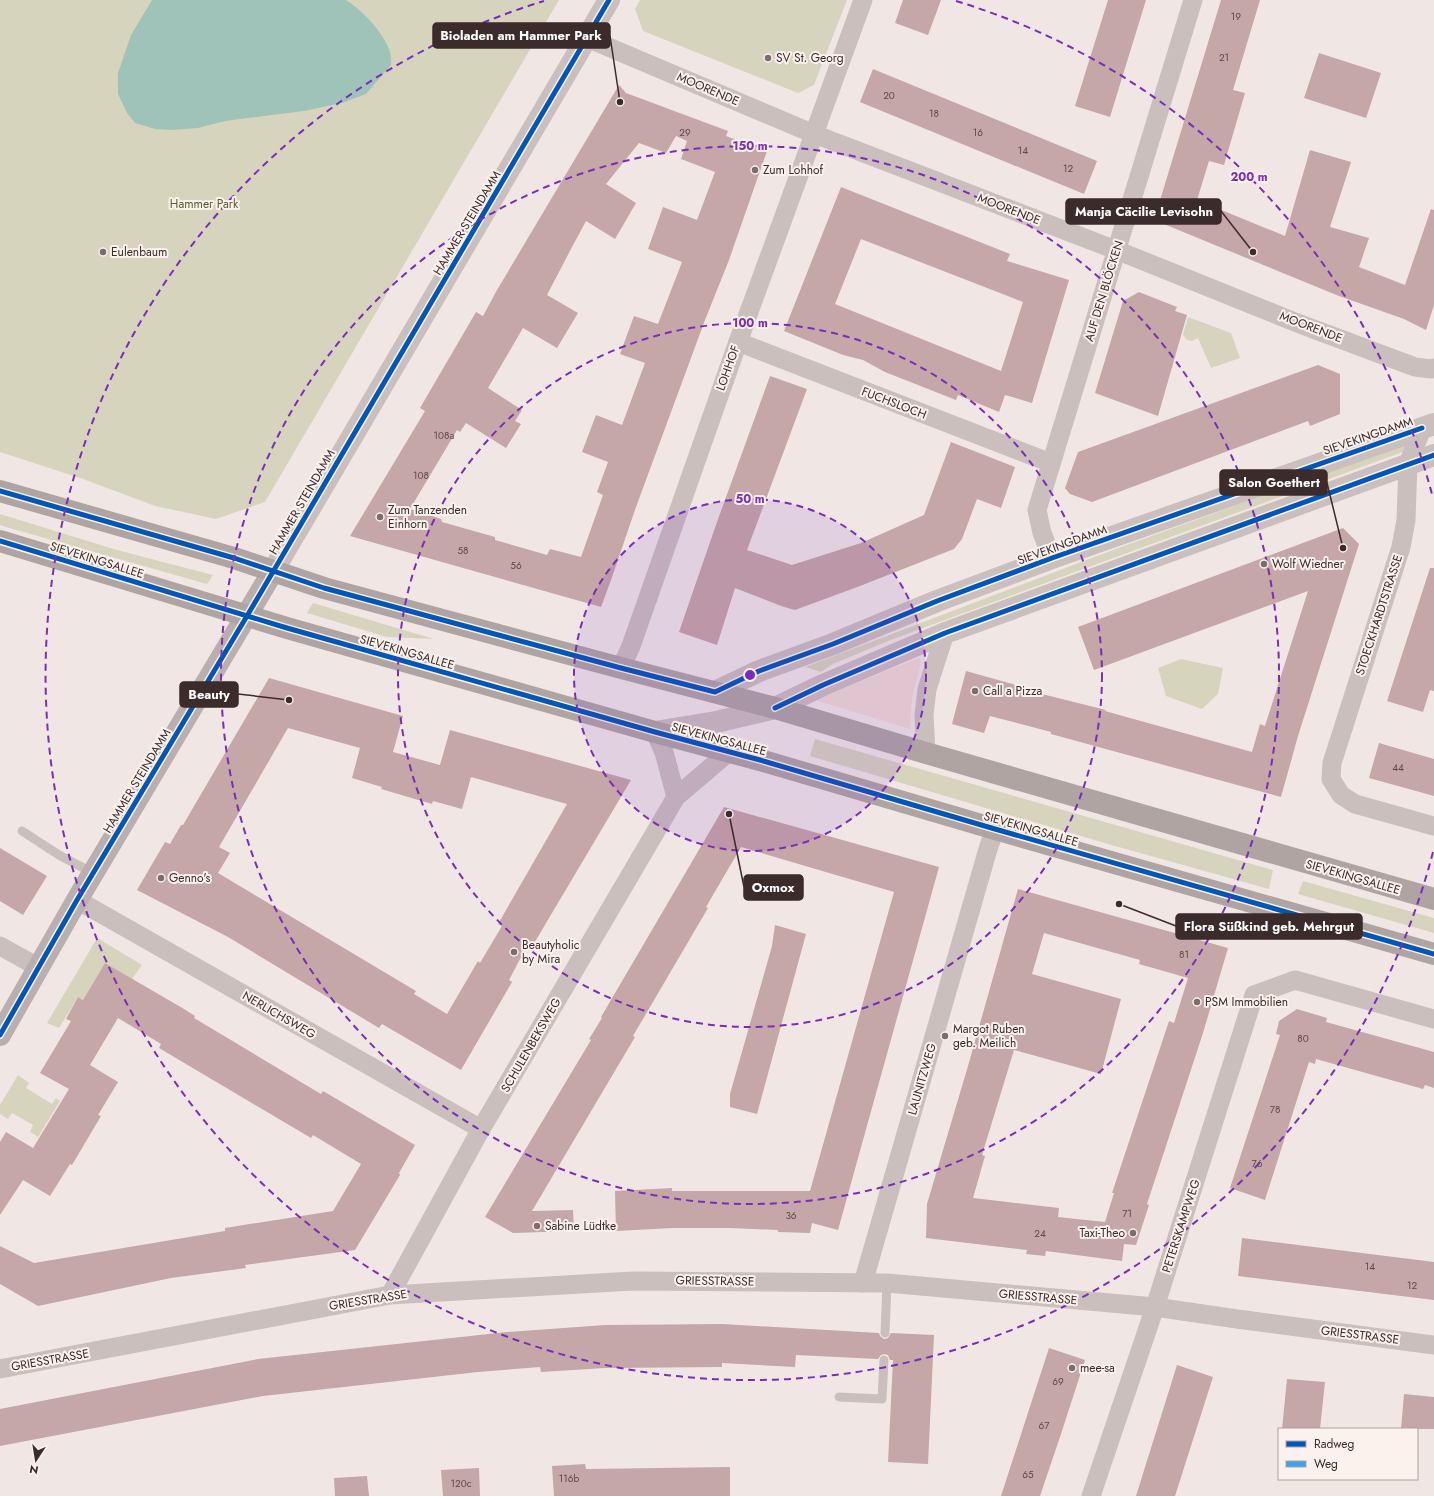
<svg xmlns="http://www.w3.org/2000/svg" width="1434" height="1496" font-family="Jost,sans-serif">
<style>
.green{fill:#d7d4be}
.plaza{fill:#eedbd4}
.water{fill:#a0c3b9}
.building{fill:#c4a7a6;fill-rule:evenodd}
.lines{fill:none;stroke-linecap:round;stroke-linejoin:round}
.service{stroke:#cabfbd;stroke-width:9}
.minor{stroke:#cabfbd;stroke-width:19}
.tertiary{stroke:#cabfbd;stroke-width:22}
.secondary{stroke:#baafae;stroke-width:22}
.primary{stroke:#afa4a2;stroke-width:22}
.quiet{stroke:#3fa3eb;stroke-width:4;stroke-dasharray:8 4;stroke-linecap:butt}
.cycleway-casing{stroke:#fbf1ed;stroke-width:8}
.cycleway{stroke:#0057b8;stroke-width:5}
.ring{fill:none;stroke:#7b2cbf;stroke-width:2;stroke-dasharray:7 5}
.poi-dot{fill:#7a6d6b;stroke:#fbf1ed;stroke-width:1.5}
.labels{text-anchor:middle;stroke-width:4;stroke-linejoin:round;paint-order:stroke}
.number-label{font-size:10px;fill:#5d4a49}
.poi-label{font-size:12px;fill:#3b2b2a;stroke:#fbf1ed;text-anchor:start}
.street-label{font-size:12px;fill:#3b2b2a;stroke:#fbf1ed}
.park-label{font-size:12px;fill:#565b2d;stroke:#fbf1ed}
.centre{fill:#7b2cbf;stroke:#fbf1ed;stroke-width:2}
.ring-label{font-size:12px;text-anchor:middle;font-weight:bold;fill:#7b2cbf;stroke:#fbf1ed;stroke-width:4;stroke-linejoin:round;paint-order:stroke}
.leader{fill:none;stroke:#3b2b2a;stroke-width:1.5}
.callout-dot{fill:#3b2b2a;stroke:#fbf1ed;stroke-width:1.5}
.callout{fill:#3b2b2a;stroke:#3b2b2a;stroke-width:1.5}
.callout-label{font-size:13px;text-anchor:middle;font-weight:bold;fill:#fff}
</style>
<rect width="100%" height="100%" fill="#f0e7e4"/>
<g class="green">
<polygon points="0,0 559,0 265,502 216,519 155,506 83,479 0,452"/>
<polygon points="640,0 847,0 814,85 798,93 643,31 635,9"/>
<polygon points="1188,317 1231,333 1240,358 1211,368 1198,338 1192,341 1187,340 1183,335"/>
<polygon points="1405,444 1408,450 893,639 833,664 821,672 805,667 1113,550"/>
<polygon points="0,514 117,550 213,575 207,584 13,529 0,525"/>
<polygon points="313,603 434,639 387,637 307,613"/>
<polygon points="1181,659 1223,668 1218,694 1202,709 1166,696 1158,668"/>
<polygon points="815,739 1273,870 1269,889 1115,846 810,756"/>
<polygon points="1303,881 1434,918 1434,933 1298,894"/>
<polygon points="99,939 142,965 132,979 105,963 83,1000 78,997 59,1028 47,1023 96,940"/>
<polygon points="18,1075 29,1083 26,1088 52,1104 56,1098 60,1101 38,1137 30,1132 33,1125 12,1113 8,1119 0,1114 0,1105"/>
</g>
<polygon class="plaza" points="919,658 921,663 912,698 910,729 818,701 818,698"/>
<path class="water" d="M152 0H346C362 10 382 31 389 49 391 54 391 60 391 65L366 94 342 103 304 111 225 121 198 128 172 130 155 129 135 123 127 113 118 94V73L131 35Z"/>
<g class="building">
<polygon points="903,0 941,0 928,35 895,23"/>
<polygon points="1108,0 1146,0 1110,117 1075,106"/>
<polygon points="1221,0 1260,0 1233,90 1245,93 1224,165 1209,161 1197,200 1285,236 1310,150 1351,162 1330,227 1369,238 1359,267 1405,285 1431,209 1434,210 1434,305 1426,330 1404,319 1339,296 1154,220"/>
<polygon points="1319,53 1381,73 1366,118 1304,98"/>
<polygon points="873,69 1097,161 1084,194 860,102"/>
<path d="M619 85 626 93 728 131 726 136 767 151 729 260 705 320 636 507 611 580 601 607 350 536 425 411 420 408 476 312 483 316 497 290ZM676 136 687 141 681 159 715 172 697 220 663 207 648 249 682 262 658 324 634 316 620 354 645 363 622 425 596 415 582 452 608 462 597 492 603 495 581 557 550 549 547 555 495 540V537L442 522 441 519 410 509 457 430 460 432 466 423 506 448 521 424 515 421 522 410 488 388 523 328 557 348 578 313 547 295 571 249 586 221 615 239 636 203 606 184 639 143 666 153Z"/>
<path d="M841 187 1010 254 1007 261 1069 280 1032 403 1005 395 999 412 958 395 956 400 885 372 863 360 843 355 784 331ZM861 239 1023 302 1001 371 835 304Z"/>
<polygon points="1139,292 1177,307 1175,311 1187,315 1158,416 1095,393 1123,301"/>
<polygon points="1318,365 1340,374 1340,414 1310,426 1308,421 1092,502 1070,494 1065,488 1078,452"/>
<polygon points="770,376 807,389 747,550 792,565 861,543 924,515 951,442 1015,467 1001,508 977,499 962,539 954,549 860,586 795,610 784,607 735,588 717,645 679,632 717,522"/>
<polygon points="1343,528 1359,544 1298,736 1281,797 1051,734 1051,732 990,716 984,733 952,724 966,671 1016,685 1014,685 1042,693 1042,694 1106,710 1105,711 1252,752 1260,724 1265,726 1308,591 1094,670 1078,627"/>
<polygon points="1430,568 1434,568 1434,691 1430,690 1423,712 1387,701"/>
<path d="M269 678 403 716 393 752 440 765 450 730 631 780 533 945 530 943 519 961 509 980 512 982 461 1070 382 1024 379 1028 228 937 137 890 165 842 170 844 181 825H183ZM288 728 360 748 352 778 382 787 381 789 432 804 433 801 462 809 471 777 567 804 498 924 502 926 480 963 478 961 447 1014 414 994 416 991 218 873 230 853 219 847Z"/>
<polygon points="1379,743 1434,759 1434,796 1369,778"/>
<polygon points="724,807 939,867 838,1230 812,1223 810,1233 778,1232 778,1230 729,1228 673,1228 616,1231 615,1191 672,1188 672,1191 810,1191 894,892 741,847 706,907 708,908 633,1036 635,1037 532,1211 573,1210 574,1231 513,1233 485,1217 591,1040 589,1039 602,1018 601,1017"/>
<polygon points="0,848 47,876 23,915 0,901"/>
<path d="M1018 889 1228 948 1203 1033 1147 1204 1149 1205 1136 1245 1124 1244 1122 1261 1046 1251 1045 1256 1026 1254 1027 1250 926 1238 927 1204 968 1066ZM1044 933 1140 960 1139 964 1188 978 1174 1023 1169 1021 1112 1193H1114L1105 1222 1058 1217 1059 1208 973 1198 985 1156 982 1155 1014 1050 1101 1074 1121 999 1032 974Z"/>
<polygon points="775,925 806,934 757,1114 730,1107 730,1094 772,946"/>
<polygon points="105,963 184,1009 195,1016 194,1018 321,1094 323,1091 415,1145 399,1173 400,1175 355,1250 245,1265 246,1268 171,1278 38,1306 0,1284 0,1246 34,1263 225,1231 225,1228 333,1211 361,1164 313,1135 311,1138 159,1048 161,1044 118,1018 90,1065 118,1082 98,1115 101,1116 72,1165 70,1164 50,1196 23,1180 0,1215 0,1142 6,1132 33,1148 69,1089 40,1073 71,1021 66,1019 78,997 83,1000"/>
<polygon points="1297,1009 1327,1018 1326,1022 1434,1052 1434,1088 1425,1085 1423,1089 1316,1059 1315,1064 1309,1062 1265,1200 1230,1188 1280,1035 1276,1034 1279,1021"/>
<polygon points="1242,1238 1434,1262 1434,1300 1238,1276"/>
<polygon points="722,1324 879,1333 880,1336 884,1339 888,1338 891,1333 934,1335 928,1464 888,1462 893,1360 890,1360 888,1355 884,1354 881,1355 878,1359 796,1355 795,1367 722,1363 722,1367 605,1368 541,1372 540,1367 478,1372 263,1396 0,1446 0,1409 258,1359 507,1332 605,1325"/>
<polygon points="1049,1348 1085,1360 1060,1437 1040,1496 1001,1496"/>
<polygon points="1177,1365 1213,1377 1175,1496 1136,1496"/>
<polygon points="1287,1379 1325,1382 1320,1429 1282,1429"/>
<polygon points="1404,1394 1434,1397 1434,1429 1401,1429"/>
<polygon points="585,1464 586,1469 730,1467 730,1496 554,1496 552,1466"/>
<polygon points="479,1468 480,1496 443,1496 441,1470"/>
<polygon points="367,1476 369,1496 335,1496 334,1478"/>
</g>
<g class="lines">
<g class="service">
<polyline points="22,831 59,855 93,873"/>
<polyline points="885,1333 887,1283"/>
<polyline points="839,1397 882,1399 884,1360"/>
</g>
<g class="minor">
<polyline points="587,38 814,134 1116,250 1300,324 1415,367 1432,369 1434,368"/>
<polyline points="738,342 1051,463"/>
<polyline points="1422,428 1408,464 1406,520 1401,547 1332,763 1331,779 1341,795 1355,804 1434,826"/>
<polyline points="1052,558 1042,533 1037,510 1193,0"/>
<polyline points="621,668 631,646 738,342 863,0"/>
<polyline points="655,732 664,752 676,797"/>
<polyline points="926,753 924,715 927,689 945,633"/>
<polyline points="77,900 481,1129"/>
<polyline points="0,946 38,967"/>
<polyline points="863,1283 988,849 995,829"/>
<polyline points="390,1295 481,1129 676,797 730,751"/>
<polyline points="0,1369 390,1295 633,1281 887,1283 1155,1307 1237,1319 1434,1345"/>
<polyline points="1091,1496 1155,1307 1254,995 1295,980 1434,1019"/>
</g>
<g class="tertiary">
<polyline points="273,571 609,0"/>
<polyline points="715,692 759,671 833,644 937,601 1052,558 1434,424"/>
<polyline points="655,732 716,722 775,708 823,685 945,633 1434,455"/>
</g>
<polyline class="secondary" points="0,1035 77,900 273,571"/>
<g class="primary">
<polyline points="0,491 234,558 324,588 621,668 775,708 926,753 1434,899"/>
<polyline points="0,541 287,628 655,732 760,760 995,829 1434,954"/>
</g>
<polyline class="quiet" points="559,25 587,38"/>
<defs>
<g id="cycleway">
<polyline points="0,491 234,558 324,588 621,668 715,692 759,671 833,644 937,601 1052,558 1422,428"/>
<polyline points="0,541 287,628 655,732 760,760 995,829 1434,954"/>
<polyline points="775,708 823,685 945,633 1434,455"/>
<polyline points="0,1035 77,900 247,616 609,0"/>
</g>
</defs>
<use href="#cycleway" class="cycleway-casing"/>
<use href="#cycleway" class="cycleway"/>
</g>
<circle cx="750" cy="675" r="176" fill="#7b2cbf" fill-opacity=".12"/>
<g class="ring">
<circle cx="750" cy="675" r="176"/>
<circle cx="750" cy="675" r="352"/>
<circle cx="750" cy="675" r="529"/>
<path d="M1433 852A705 705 0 1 1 544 1M956 1A705 705 0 0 1 1433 498"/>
</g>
<g class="poi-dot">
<circle cx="768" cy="58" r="4"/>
<circle cx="755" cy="170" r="4"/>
<circle cx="103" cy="252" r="4"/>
<circle cx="380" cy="517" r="4"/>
<circle cx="1264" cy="564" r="4"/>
<circle cx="975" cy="691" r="4"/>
<circle cx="161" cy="878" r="4"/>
<circle cx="514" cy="952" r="4"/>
<circle cx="1197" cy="1002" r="4"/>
<circle cx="945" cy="1036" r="4"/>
<circle cx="537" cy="1226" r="4"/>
<circle cx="1133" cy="1233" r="4"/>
<circle cx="1072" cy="1368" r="4"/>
</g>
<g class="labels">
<g class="number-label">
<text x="1236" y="20">19</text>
<text x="1224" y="61">21</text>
<text x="889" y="99">20</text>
<text x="934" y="117">18</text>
<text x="685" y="136">29</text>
<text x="978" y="136">16</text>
<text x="1023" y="154">14</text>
<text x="1068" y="172">12</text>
<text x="444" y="439">108a</text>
<text x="421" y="479">108</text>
<text x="463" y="554">58</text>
<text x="516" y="569">56</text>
<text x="1398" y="771">44</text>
<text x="1184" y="958">81</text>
<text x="1303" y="1042">80</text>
<text x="1275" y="1113">78</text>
<text x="1257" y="1167">76</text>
<text x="1127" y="1217">71</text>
<text x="791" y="1219">36</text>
<text x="1040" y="1237">24</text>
<text x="1370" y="1270">14</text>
<text x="1412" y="1289">12</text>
<text x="1058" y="1385">69</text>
<text x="1044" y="1429">67</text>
<text x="1028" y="1478">65</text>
<text x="569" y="1482">116b</text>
<text x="461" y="1487">120c</text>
</g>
<g class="poi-label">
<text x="776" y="62">SV St. Georg</text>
<text x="763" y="174">Zum Lohhof</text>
<text x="111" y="256">Eulenbaum</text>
<text x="388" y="514">Zum Tanzenden<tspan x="388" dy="14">Einhorn</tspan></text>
<text x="1272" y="568">Wolf Wiedner</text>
<text x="983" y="695">Call a Pizza</text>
<text x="169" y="882">Genno's</text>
<text x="522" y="949">Beautyholic<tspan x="522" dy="14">by Mira</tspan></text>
<text x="1205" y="1006">PSM Immobilien</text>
<text x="953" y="1033">Margot Ruben<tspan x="953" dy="14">geb. Meilich</tspan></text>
<text x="545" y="1230">Sabine Lüdtke</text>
<text x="1125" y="1237" text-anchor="end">Taxi-Theo</text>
<text x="1080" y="1372">mee-sa</text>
</g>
<g class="street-label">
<text transform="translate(708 89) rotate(23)" y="4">MOORENDE</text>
<text transform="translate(1009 209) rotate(21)" y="4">MOORENDE</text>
<text transform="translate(467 223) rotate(-59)" y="4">HAMMER STEINDAMM</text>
<text transform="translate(1104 291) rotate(-73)" y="4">AUF DEN BLÖCKEN</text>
<text transform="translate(1311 327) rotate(21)" y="4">MOORENDE</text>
<text transform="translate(728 368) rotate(-70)" y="4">LOHHOF</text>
<text transform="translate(894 403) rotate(21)" y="4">FUCHSLOCH</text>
<text transform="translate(1368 436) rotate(-19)" y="4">SIEVEKINGDAMM</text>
<text transform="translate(302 502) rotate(-60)" y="4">HAMMER STEINDAMM</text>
<text transform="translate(1062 545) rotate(-20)" y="4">SIEVEKINGDAMM</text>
<text transform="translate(97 560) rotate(17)" y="4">SIEVEKINGSALLEE</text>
<text transform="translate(1379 615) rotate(-72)" y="4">STOECKHARDTSTRASSE</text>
<text transform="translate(407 652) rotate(16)" y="4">SIEVEKINGSALLEE</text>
<text transform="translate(719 739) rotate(15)" y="4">SIEVEKINGSALLEE</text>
<text transform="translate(137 781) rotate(-59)" y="4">HAMMER STEINDAMM</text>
<text transform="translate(1031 829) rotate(16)" y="4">SIEVEKINGSALLEE</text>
<text transform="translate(1353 877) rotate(16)" y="4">SIEVEKINGSALLEE</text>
<text transform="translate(279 1015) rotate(30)" y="4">NERLICHSWEG</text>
<text transform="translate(531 1045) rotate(-60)" y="4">SCHULENBEKSWEG</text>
<text transform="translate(922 1079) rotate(-74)" y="4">LAUNITZWEG</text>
<text transform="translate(1181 1226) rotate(-72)" y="4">PETERSKAMPWEG</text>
<text transform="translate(715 1281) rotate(1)" y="4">GRIESSTRASSE</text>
<text transform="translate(1038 1297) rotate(5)" y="4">GRIESSTRASSE</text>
<text transform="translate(368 1300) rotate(-9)" y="4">GRIESSTRASSE</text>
<text transform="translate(1360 1335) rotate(7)" y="4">GRIESSTRASSE</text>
<text transform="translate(50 1360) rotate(-10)" y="4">GRIESSTRASSE</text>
</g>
<g class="park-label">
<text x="204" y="208">Hammer Park</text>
</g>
</g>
<circle cx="750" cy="675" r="6" class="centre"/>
<g class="ring-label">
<text x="750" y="150">150 m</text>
<text x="1249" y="181">200 m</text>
<text x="750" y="327">100 m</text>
<text x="750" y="503">50 m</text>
</g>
<path class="leader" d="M620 102L610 36M1253 252L1221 211M1343 548L1327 483M289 700L238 694M729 814L744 887M1119 904L1176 926"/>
<g class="callout-dot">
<circle cx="620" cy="102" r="4"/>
<circle cx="1253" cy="252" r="4"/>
<circle cx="1343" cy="548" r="4"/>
<circle cx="289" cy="700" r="4"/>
<circle cx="729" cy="814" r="4"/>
<circle cx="1119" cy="904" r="4"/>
</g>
<g class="callout">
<rect x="433" y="23" width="177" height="25" rx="4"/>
<rect x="1066" y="199" width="155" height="25" rx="4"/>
<rect x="1220" y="470" width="107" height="25" rx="4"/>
<rect x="180" y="682" width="58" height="25" rx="4"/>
<rect x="744" y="875" width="59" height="25" rx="4"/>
<rect x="1176" y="914" width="186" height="25" rx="4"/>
</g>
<g class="callout-label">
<text x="521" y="40">Bioladen am Hammer Park</text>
<text x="1144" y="216">Manja Cäcilie Levisohn</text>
<text x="1274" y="487">Salon Goethert</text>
<text x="209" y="699">Beauty</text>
<text x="773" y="892">Oxmox</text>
<text x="1269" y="931">Flora Süßkind geb. Mehrgut</text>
</g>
<rect x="1278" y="1428" width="140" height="52" fill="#fbf1ed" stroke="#aea29f"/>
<rect x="1286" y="1441" width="20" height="6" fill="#0057b8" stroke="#aea29f"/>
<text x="1314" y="1448" font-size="12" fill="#3b2b2a">Radweg</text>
<rect x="1286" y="1461" width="20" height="6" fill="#3fa3eb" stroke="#aea29f"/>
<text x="1314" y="1468" font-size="12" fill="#3b2b2a">Weg</text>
<g transform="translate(36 1460) rotate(192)" stroke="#fbf1ed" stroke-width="3" paint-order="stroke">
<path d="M0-3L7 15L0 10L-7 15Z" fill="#3b2b2a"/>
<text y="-6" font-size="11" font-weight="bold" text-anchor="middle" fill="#3b2b2a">N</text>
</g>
</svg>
